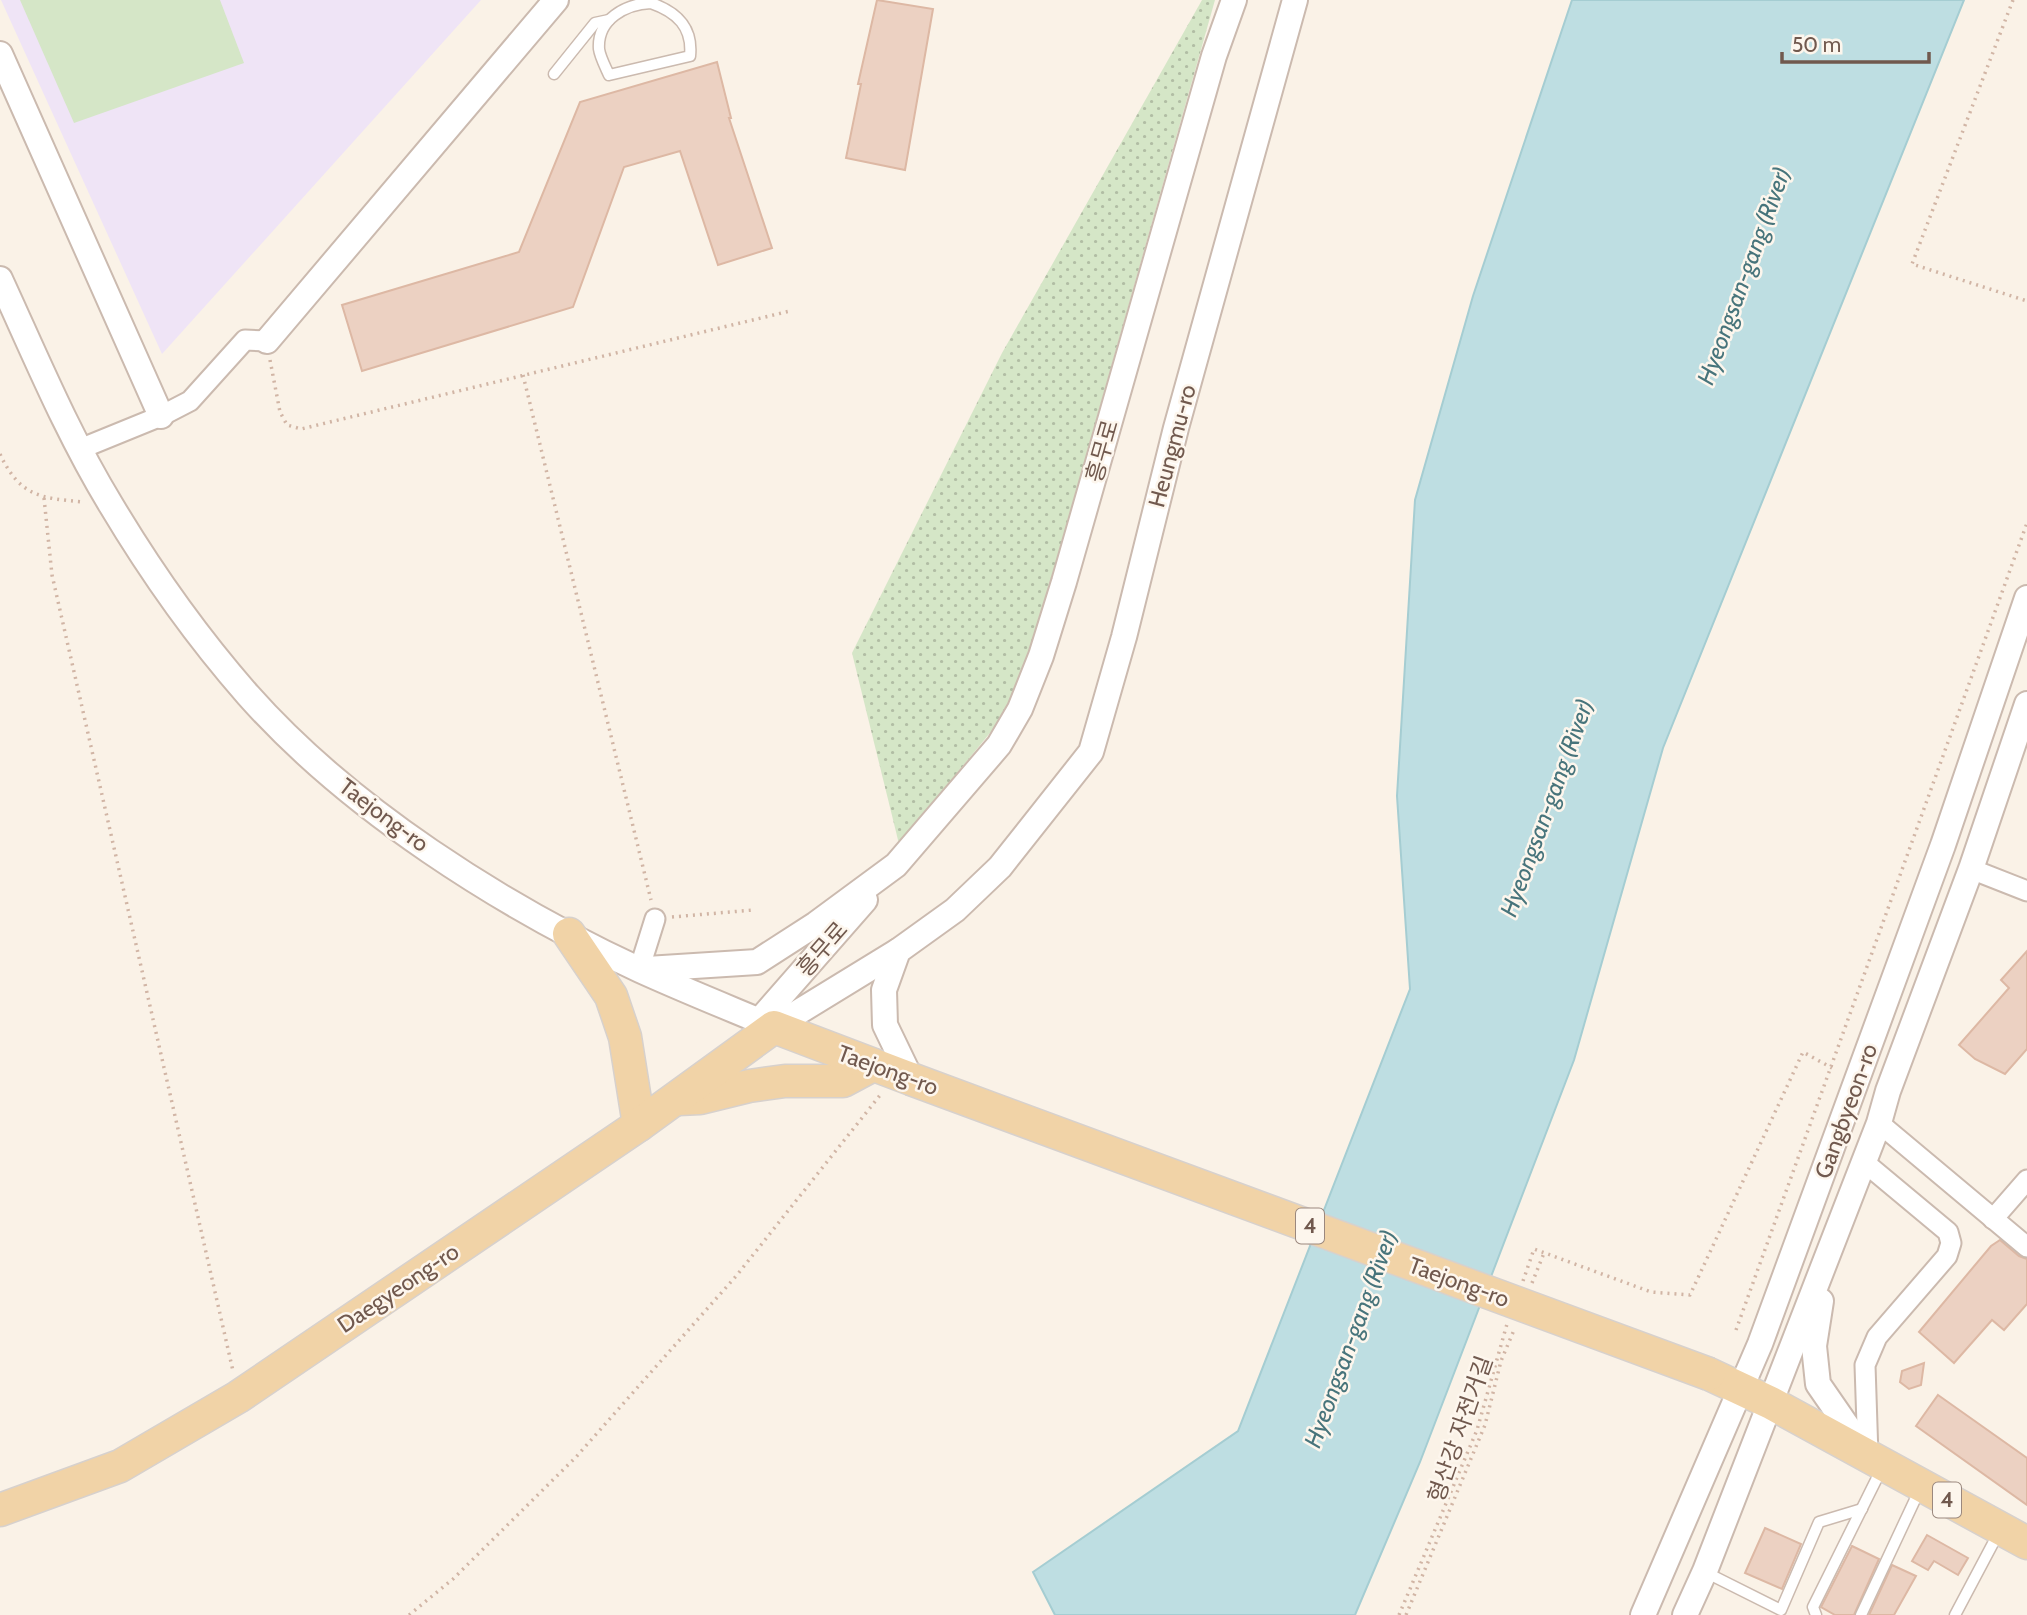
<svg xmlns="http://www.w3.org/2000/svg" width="2027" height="1615" font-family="Cabin,'Noto Sans KR',sans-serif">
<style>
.education{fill:#efe4f6}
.green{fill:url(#green-dots)}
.pitch{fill:#d5e6c7}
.water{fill:#bedee2;stroke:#a5cdd2;stroke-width:2}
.building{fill:#ecd1c2;stroke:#ddb8a4;stroke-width:2}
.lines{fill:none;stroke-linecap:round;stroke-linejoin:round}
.service-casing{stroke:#cbbaaf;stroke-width:13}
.minor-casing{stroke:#cbbaaf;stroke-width:23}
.tertiary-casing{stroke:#cbbaaf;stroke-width:28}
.primary-casing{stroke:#d7d1cd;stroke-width:35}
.path{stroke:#d1b5a5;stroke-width:3.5;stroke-dasharray:2 5;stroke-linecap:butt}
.service{stroke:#fff;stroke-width:10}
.minor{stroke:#fff;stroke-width:19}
.tertiary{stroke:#fff;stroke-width:24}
.primary{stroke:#f1d3a7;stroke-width:32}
.primary-bridge-casing{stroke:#d7d1cd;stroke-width:35;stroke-linecap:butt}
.primary-bridge{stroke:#f1d3a7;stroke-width:32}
.labels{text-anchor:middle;stroke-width:5;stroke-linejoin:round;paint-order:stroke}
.shield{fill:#fdf6ed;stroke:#9b887e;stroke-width:2}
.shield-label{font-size:21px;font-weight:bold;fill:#71594e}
.street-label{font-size:23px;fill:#71594e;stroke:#fdf6ed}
.water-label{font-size:24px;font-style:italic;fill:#47747b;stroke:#fdf6ed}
</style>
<defs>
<pattern id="green-dots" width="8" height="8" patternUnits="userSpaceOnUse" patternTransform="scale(1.75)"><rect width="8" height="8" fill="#d5e6c7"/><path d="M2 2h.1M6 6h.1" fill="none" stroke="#b1bda4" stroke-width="1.8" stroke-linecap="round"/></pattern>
</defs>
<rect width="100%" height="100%" fill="#faf2e7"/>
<polygon class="education" points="1,0 481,0 162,354"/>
<polygon class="green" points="1202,0 1215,0 1054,569 1012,706 899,844 852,653 1002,353"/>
<polygon class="pitch" points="20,0 220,0 244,63 74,123"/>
<polygon class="water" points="1572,0 1964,0 1663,748 1574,1060 1420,1462 1355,1615 1055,1615 1033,1572 1238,1431 1410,989 1397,796 1415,500 1473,296"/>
<g class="building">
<polygon points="877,0 933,9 905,170 846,158 861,84 858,84"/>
<polygon points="717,62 731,118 729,118 772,248 718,265 680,151 624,167 573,307 362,371 342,305 519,252 580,102"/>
<polygon points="2027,951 2027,1049 2005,1074 1975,1059 1959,1045 2009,988 2001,980"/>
<polygon points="2000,1240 2019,1256 2027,1259 2027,1304 2004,1330 1992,1320 1954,1363 1919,1332 1991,1246"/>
<polygon points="1924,1363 1921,1385 1909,1389 1900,1382 1902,1371"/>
<polygon points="1938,1395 2027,1458 2027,1505 1916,1426"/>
<polygon points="1765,1528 1801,1544 1782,1589 1745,1573"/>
<polygon points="1927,1535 1968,1558 1958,1575 1934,1561 1928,1570 1912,1561"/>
<polygon points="1852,1546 1879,1559 1854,1615 1835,1615 1821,1607"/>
<polygon points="1892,1565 1916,1576 1894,1615 1869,1615"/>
</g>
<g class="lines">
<defs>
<g id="service">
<path d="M651 3C677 12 693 27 690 56L609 75C606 68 600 57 599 49 597 19 626 4 651 3Z"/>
<polyline points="554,74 595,23 609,20"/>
<polyline points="1707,1573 1781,1610 1819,1522 1862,1509"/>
<polyline points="1816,1615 1813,1607 1882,1468"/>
<polyline points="1861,1615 1920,1489"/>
<polyline points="1955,1615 1999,1532"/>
</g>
<g id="minor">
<polyline points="80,449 161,416 190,401 245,340 267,341"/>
<polyline points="1971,869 2027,891"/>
<polyline points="639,970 655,919"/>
<polyline points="1879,1123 2027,1247"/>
<polyline points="1864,1162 1948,1232 1951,1243 1947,1256 1877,1337 1865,1365 1868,1456"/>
<polyline points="1993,1219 2027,1180"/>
</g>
<g id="tertiary">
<polyline points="0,54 161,416"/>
<path d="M0 279C35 355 67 433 111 505 151 572 197 637 248 695 349 809 502 906 640 970 684 990 729 1008 774 1027L898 951"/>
<polyline points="267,341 556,0"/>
<polyline points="647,969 757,962 816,924 896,865 999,745 1020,709 1041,656 1064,582 1214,56 1234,0"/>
<polyline points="759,1021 865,900"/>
<polyline points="911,1079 885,1025 884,990 898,951 955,910 1000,867 1091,752 1124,637 1176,428 1295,0"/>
<polyline points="1821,1301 1814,1346 1818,1384 1865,1452"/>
<polyline points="1643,1615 1760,1344 1943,845 2027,598"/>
<polyline points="1685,1615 1705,1571 1879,1123 1888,1091 1971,869 2027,704"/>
</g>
<g id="primary">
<polyline points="569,934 611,996 625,1037 639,1125"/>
<polyline points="678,1099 700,1098 749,1086 785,1081 843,1081 873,1065"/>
<polyline points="1709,1374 1771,1403 2027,1543"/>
<polyline points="0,1510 120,1466 238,1397 639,1125 774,1027 911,1079"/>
</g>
</defs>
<use href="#service" class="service-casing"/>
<use href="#minor" class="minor-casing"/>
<use href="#tertiary" class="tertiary-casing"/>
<use href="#primary" class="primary-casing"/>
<g class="path">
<polyline points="2013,0 1912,264 2027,301"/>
<polyline points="270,360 280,412 287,425 301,429 790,311"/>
<polyline points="523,375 651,900"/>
<path d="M0 454C20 497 41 498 83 502"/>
<polyline points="44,498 52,575 233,1371"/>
<polyline points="672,917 753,910"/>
<polyline points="1523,1281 1534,1249 1651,1292 1690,1295 1803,1052 1832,1068"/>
<polyline points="1532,1283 1544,1253"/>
<polyline points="1736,1330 2027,523"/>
<polyline points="409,1615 453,1579 576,1457 737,1275 881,1094"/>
<polyline points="1399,1615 1477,1430 1507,1324"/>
<polyline points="1406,1615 1485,1425 1501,1361 1514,1330"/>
</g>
<use href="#service" class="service"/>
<use href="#minor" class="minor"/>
<use href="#tertiary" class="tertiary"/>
<use href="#primary" class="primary"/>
<defs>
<polyline id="primary-bridge" points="911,1079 1709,1374"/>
</defs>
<use href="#primary-bridge" class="primary-bridge-casing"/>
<use href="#primary-bridge" class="primary-bridge"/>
</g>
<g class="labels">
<g class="shield">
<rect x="1296" y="1208.5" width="28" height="35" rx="5"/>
<rect x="1933" y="1482.5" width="28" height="35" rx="5"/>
</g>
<g class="shield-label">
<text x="1310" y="1233">4</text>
<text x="1947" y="1507">4</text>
</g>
<g class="street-label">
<text transform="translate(1172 446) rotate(-75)" y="8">Heungmu-ro</text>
<text transform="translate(1102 451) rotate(-74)" y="8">흥무로</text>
<text transform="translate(384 815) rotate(37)" y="8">Taejong-ro</text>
<text transform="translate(822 949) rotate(-49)" y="8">흥무로</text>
<text transform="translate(888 1070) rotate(20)" y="8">Taejong-ro</text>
<text transform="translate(1846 1111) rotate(-70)" y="8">Gangbyeon-ro</text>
<text transform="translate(1459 1282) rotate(20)" y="8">Taejong-ro</text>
<text transform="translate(398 1288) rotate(-34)" y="8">Daegyeong-ro</text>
<text transform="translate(1460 1429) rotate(-71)" y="8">형산강 자전거길</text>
</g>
<g class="water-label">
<text transform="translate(1744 276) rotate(-70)" y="8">Hyeongsan-gang (River)</text>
<text transform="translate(1547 808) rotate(-70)" y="8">Hyeongsan-gang (River)</text>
<text transform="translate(1351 1339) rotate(-70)" y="8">Hyeongsan-gang (River)</text>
</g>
</g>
<path d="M1782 52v10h147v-10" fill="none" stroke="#71594e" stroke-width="3.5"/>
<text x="1792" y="52" font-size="21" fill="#71594e" stroke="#fdf6ed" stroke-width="5" paint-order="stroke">50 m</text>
</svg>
